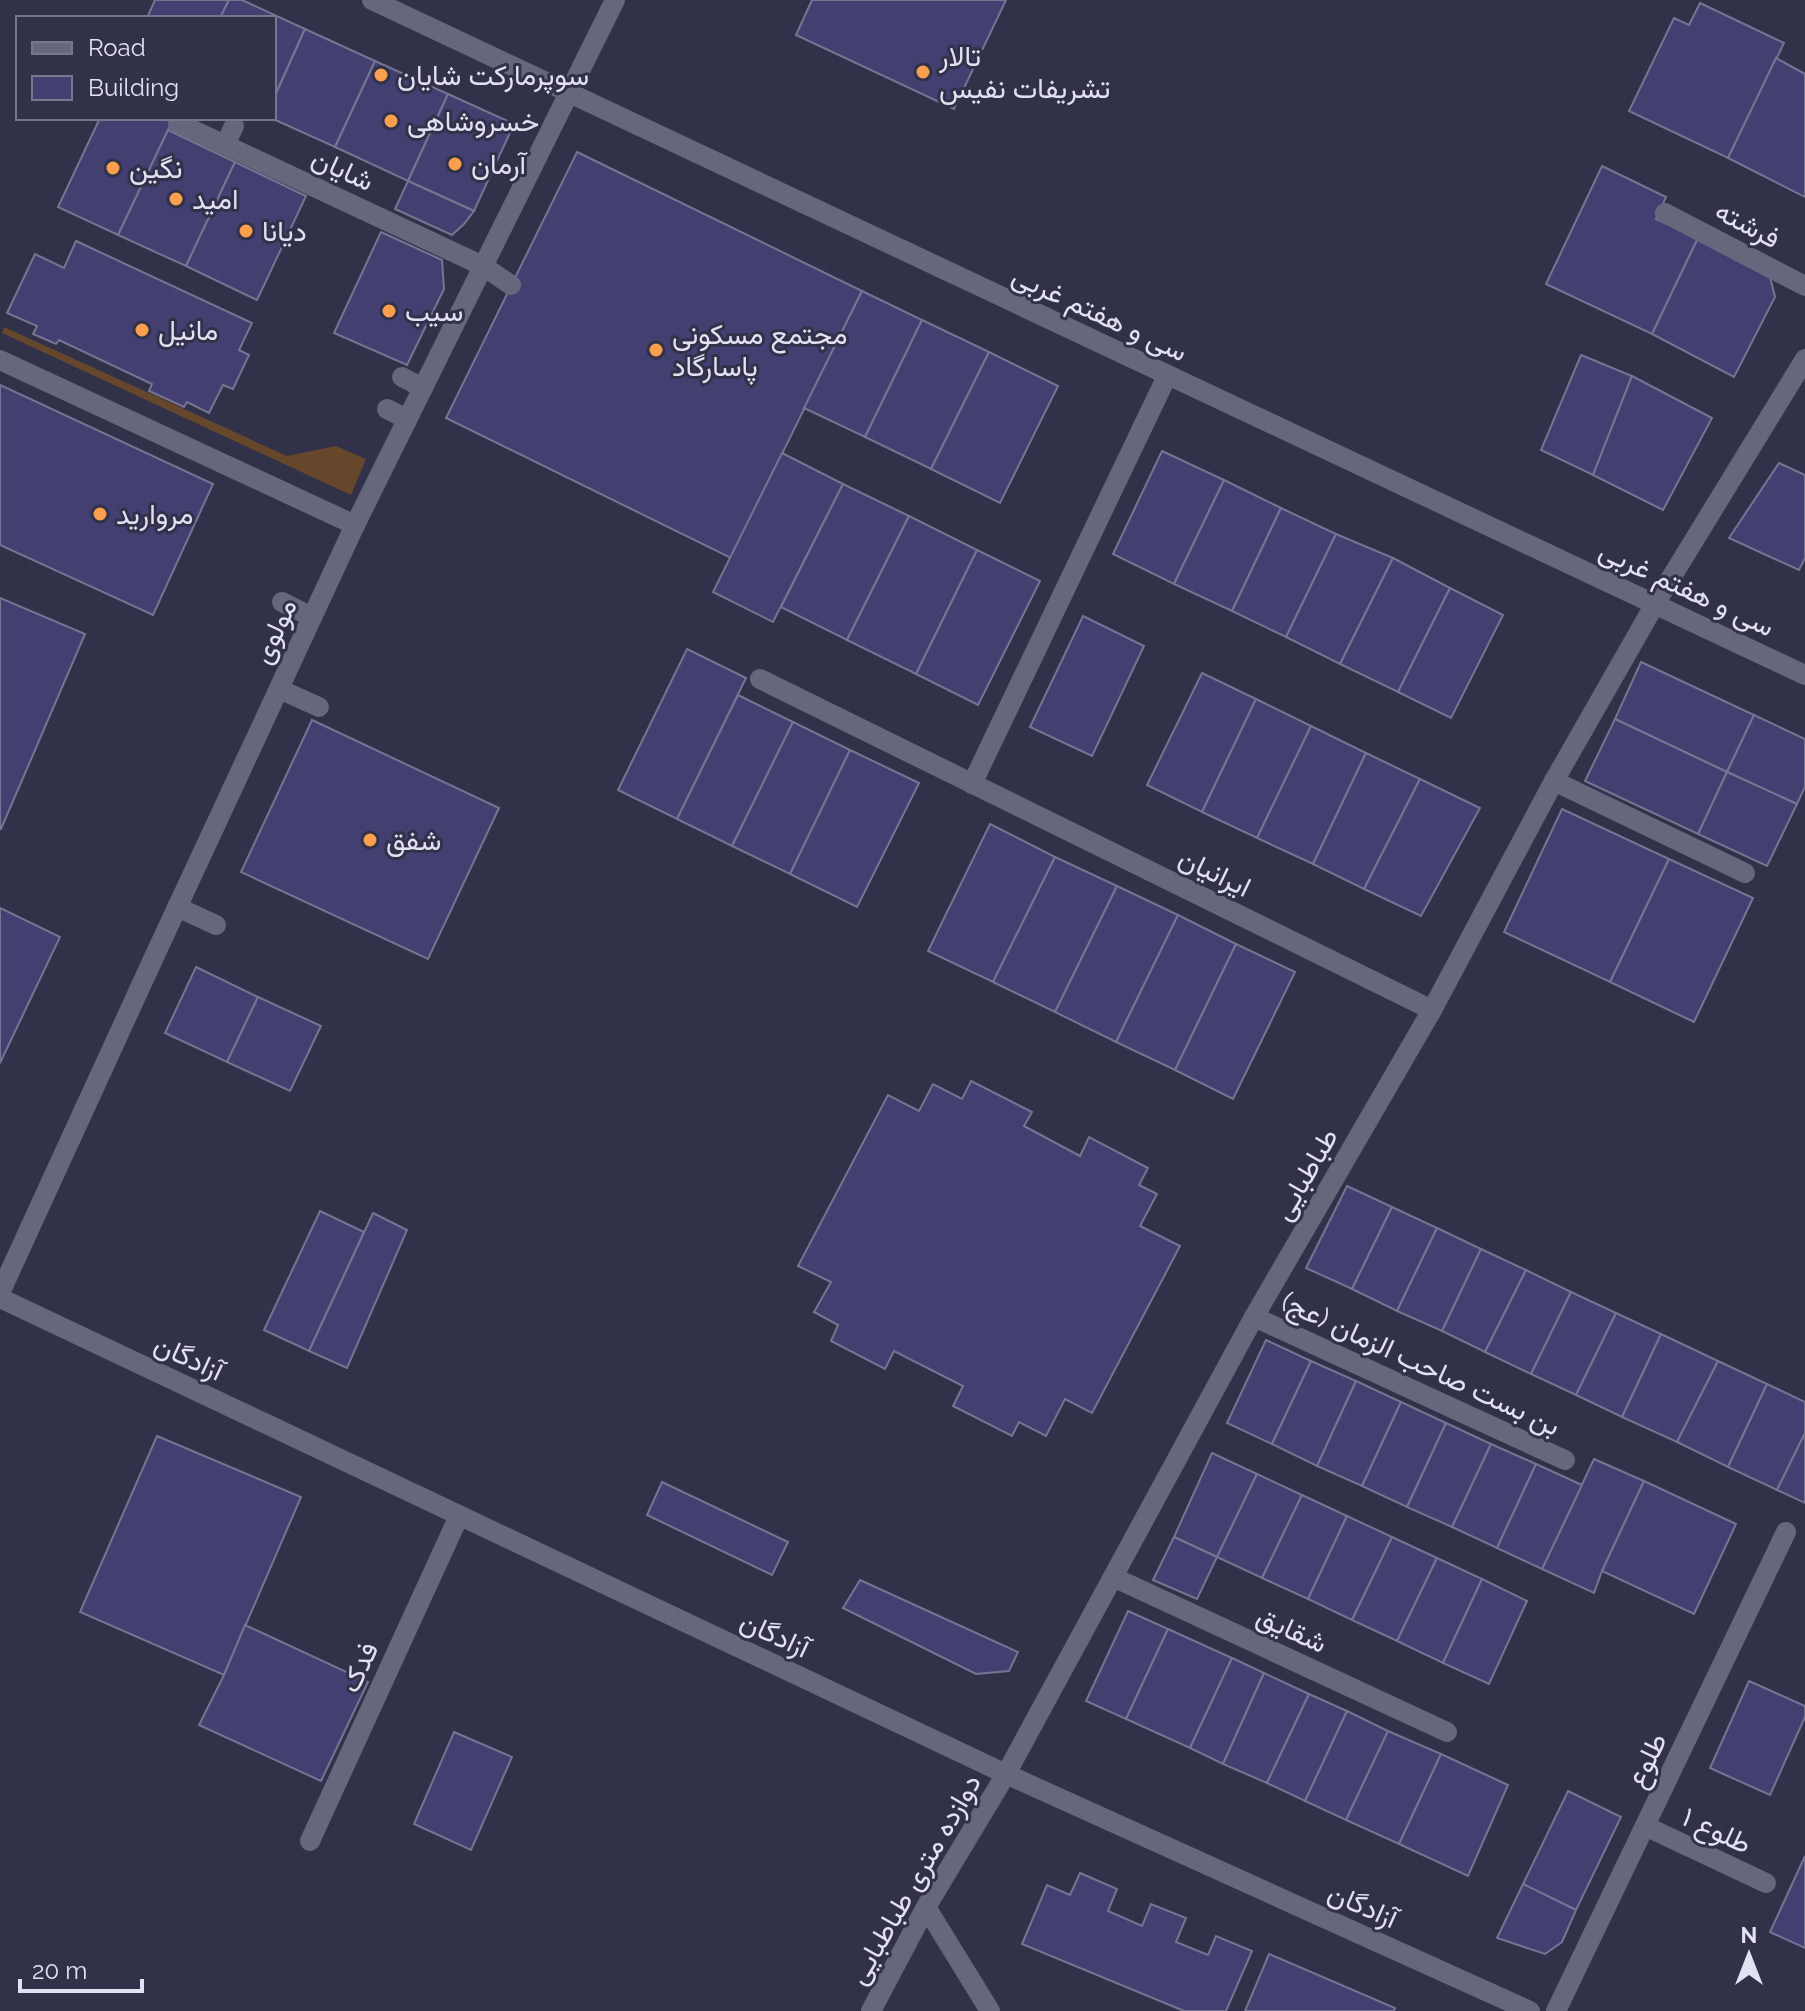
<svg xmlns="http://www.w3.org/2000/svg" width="1805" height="2011" font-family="Raleway,Vazirmatn,sans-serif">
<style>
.green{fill:#66472c}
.building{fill:#434071;stroke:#757592;stroke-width:2}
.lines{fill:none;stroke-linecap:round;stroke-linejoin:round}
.service{stroke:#66667d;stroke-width:20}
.minor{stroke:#66667d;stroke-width:20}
.tertiary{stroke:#66667d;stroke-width:20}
.poi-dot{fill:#fa9f4e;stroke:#32314a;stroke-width:3}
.labels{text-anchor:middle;stroke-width:6;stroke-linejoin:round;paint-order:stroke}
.poi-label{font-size:28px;fill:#e1e1f2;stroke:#32314a;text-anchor:start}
.street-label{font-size:28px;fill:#e1e1f2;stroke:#32314a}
</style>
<rect width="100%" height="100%" fill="#32314a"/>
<polygon class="green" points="4,327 287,456 336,446 366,459 351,495 2,333"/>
<g class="building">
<polygon points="155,0 229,0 220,18 147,18"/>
<polygon points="229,0 242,0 305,29 274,98 274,18 220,18"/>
<polygon points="812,0 1006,0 954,109 796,35"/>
<polygon points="1700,3 1784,43 1728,158 1629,111 1674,18 1689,25"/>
<polygon points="305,29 375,61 335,147 271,118 274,118 274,98"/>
<polygon points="1776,58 1805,74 1805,197 1728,158"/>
<polygon points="375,61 448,94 408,181 335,147"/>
<polygon points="448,94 514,124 474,211 408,181"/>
<polygon points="100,118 163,118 172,122 118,235 58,207"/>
<polygon points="168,130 235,162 186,266 118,235"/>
<polygon points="577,152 862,291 731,558 446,418"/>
<polygon points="235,162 306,196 257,300 186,266"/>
<polygon points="1602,166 1666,197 1656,219 1698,238 1652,334 1546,284"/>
<polygon points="408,181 474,211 464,224 452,235 395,209"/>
<polygon points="381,232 442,260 444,289 407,365 334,333"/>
<polygon points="1698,238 1769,273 1775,297 1734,377 1652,334"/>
<polygon points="76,241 252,323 239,350 249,355 233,389 223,385 209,413 187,402 184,407 149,391 152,384 59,340 56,344 33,334 37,326 7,313 35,254 64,268"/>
<polygon points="862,291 922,320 865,437 804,408"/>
<polygon points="922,320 989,352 931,469 865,437"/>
<polygon points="989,352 1058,386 1000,503 931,469"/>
<polygon points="1581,355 1632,376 1593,475 1541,450"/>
<polygon points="1632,376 1712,418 1663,510 1593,475"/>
<polygon points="0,385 213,484 153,615 0,545"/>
<polygon points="1162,451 1224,480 1174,584 1113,554"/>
<polygon points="782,453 843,484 773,622 713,592"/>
<polygon points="1779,463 1805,475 1805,558 1799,570 1729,538"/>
<polygon points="1224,480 1281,508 1232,611 1174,584"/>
<polygon points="843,484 909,516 847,640 781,607"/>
<polygon points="1281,508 1336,534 1286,637 1232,611"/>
<polygon points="909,516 977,550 916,674 847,640"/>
<polygon points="1336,534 1393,558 1340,664 1286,637"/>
<polygon points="977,550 1040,581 978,705 916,674"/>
<polygon points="1393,558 1450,588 1398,692 1340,664"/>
<polygon points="1450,588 1503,615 1451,718 1398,692"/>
<polygon points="0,598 85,634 1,829 0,829"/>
<polygon points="1083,616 1144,646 1092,756 1030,727"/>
<polygon points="687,649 746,678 677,819 618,790"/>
<polygon points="1641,662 1754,715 1727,772 1615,719"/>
<polygon points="1202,673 1256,699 1202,812 1147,785"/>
<polygon points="738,695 793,722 732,846 677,819"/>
<polygon points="1256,699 1311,726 1257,838 1202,812"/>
<polygon points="1754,715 1805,739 1805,787 1797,804 1727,772"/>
<polygon points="1615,719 1727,772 1698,834 1585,781"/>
<polygon points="312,720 499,808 428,959 241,872"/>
<polygon points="793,722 850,750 790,874 732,846"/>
<polygon points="1311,726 1366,753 1313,864 1257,838"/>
<polygon points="850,750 919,783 857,907 790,874"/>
<polygon points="1366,753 1420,779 1364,889 1313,864"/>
<polygon points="1727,772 1797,804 1767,866 1698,834"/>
<polygon points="1420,779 1480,808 1421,916 1364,889"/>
<polygon points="1562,809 1669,859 1610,982 1504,932"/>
<polygon points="990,824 1055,857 993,982 928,951"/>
<polygon points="1055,857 1117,886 1055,1012 993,982"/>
<polygon points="1669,859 1753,898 1694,1022 1610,982"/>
<polygon points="1117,886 1178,915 1116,1042 1055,1012"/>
<polygon points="0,908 60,937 0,1063"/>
<polygon points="1178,915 1236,944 1175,1070 1116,1042"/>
<polygon points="1236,944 1295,972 1233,1099 1175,1070"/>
<polygon points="196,967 258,997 227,1062 165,1033"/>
<polygon points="258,997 321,1026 290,1091 227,1062"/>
<polygon points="971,1081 1032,1112 1024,1126 1080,1156 1089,1137 1148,1168 1139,1185 1157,1194 1140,1226 1180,1246 1092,1413 1065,1399 1046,1436 1019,1422 1012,1436 953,1406 963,1386 894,1351 885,1369 831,1341 838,1325 814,1312 831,1282 798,1266 888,1095 919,1111 933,1084 962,1099"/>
<polygon points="1347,1186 1392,1207 1352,1289 1306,1268"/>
<polygon points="1392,1207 1437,1228 1397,1311 1352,1289"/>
<polygon points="320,1211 364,1232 309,1351 264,1330"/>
<polygon points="373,1213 407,1230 347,1368 309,1351"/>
<polygon points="1437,1228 1481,1249 1442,1331 1397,1311"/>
<polygon points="1481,1249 1526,1270 1485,1352 1442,1331"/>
<polygon points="1526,1270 1571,1292 1531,1374 1485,1352"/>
<polygon points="1571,1292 1616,1313 1576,1395 1531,1374"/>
<polygon points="1616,1313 1661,1334 1622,1417 1576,1395"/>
<polygon points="1661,1334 1718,1361 1677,1442 1622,1417"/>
<polygon points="1266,1340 1311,1361 1272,1444 1227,1423"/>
<polygon points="1311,1361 1356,1381 1317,1466 1272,1444"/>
<polygon points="1718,1361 1767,1384 1728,1467 1677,1442"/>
<polygon points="1356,1381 1401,1402 1362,1486 1317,1466"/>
<polygon points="1767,1384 1805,1402 1805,1433 1777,1490 1728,1467"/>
<polygon points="1401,1402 1446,1423 1407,1507 1362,1486"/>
<polygon points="1446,1423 1491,1444 1452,1527 1407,1507"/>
<polygon points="1805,1433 1805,1503 1777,1490"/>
<polygon points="157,1436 301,1497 224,1675 80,1612"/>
<polygon points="1491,1444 1536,1464 1497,1548 1452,1527"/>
<polygon points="1212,1453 1257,1474 1217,1557 1174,1537"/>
<polygon points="1594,1459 1644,1481 1602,1571 1594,1593 1542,1569"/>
<polygon points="1536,1464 1582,1485 1542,1569 1497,1548"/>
<polygon points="1257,1474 1302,1495 1262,1578 1217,1557"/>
<polygon points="1644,1481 1736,1524 1694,1614 1602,1571"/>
<polygon points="662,1482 788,1542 772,1575 647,1515"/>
<polygon points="1302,1495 1347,1516 1308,1599 1262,1578"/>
<polygon points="1347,1516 1392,1537 1352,1620 1308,1599"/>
<polygon points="1174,1537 1217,1557 1197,1599 1153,1580"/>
<polygon points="1392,1537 1437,1558 1397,1641 1352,1620"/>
<polygon points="1437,1558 1482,1579 1443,1663 1397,1641"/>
<polygon points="1482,1579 1527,1601 1489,1684 1443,1663"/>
<polygon points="860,1580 1018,1652 1009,1671 976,1674 843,1608"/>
<polygon points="1128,1611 1168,1629 1126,1719 1086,1701"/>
<polygon points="245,1625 368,1682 321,1781 199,1725 224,1675"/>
<polygon points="1168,1629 1232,1658 1190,1748 1126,1719"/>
<polygon points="1232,1658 1264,1673 1223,1764 1190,1748"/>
<polygon points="1264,1673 1309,1694 1267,1783 1223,1764"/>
<polygon points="1749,1681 1805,1706 1805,1717 1770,1795 1710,1768"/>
<polygon points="1309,1694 1347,1711 1305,1801 1267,1783"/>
<polygon points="1347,1711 1388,1731 1346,1820 1305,1801"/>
<polygon points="1388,1731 1441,1754 1399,1844 1346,1820"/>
<polygon points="454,1732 512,1757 471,1850 414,1824"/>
<polygon points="1441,1754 1508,1785 1468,1876 1399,1844"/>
<polygon points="1568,1791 1621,1817 1576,1910 1523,1884"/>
<polygon points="1805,1856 1805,1948 1770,1932"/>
<polygon points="1080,1873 1117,1889 1108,1911 1142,1926 1151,1904 1186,1918 1176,1942 1208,1955 1216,1936 1252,1951 1226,2011 1184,2011 1022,1944 1047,1885 1070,1895"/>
<polygon points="1523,1884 1576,1910 1562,1942 1545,1954 1497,1938"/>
<polygon points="1269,1954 1395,2008 1394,2011 1245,2011"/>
</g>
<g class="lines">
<g class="service">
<polyline points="225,145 234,126"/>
<polyline points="483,266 511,285"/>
<polyline points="402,377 423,388"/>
<polyline points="387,409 407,419"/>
<polyline points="282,602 312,617"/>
<polyline points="279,689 319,707"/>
<polyline points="177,907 216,925"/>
<polyline points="1254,1317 1565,1460"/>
<polyline points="1113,1577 1447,1732"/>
</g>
<g class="minor">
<polyline points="372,0 1805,675"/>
<polyline points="178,123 483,266"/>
<polyline points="1665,213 1805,286"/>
<polyline points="0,360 355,525"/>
<polyline points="760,679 1432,1010"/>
<polyline points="1554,781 1745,873"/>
<polyline points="972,784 1167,376"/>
<polyline points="0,1293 155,955 355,525 615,0"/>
<polyline points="1645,1826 1766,1883"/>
<polyline points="310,1841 459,1516"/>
<polyline points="926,1907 990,2011"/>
<polyline points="871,2011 926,1907 1006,1774 1254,1317 1432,1010 1554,781 1655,604 1805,359"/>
<polyline points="1556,2011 1786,1532"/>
</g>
<polyline class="tertiary" points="0,1298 1006,1774 1530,2011"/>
</g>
<g class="poi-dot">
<circle cx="923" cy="72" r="8"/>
<circle cx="381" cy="75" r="8"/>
<circle cx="391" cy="121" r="8"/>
<circle cx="455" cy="164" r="8"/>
<circle cx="113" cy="168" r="8"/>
<circle cx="176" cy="199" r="8"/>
<circle cx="246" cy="231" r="8"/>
<circle cx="389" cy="311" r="8"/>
<circle cx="142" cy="330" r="8"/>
<circle cx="656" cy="350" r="8"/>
<circle cx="100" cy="514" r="8"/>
<circle cx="370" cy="840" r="8"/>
</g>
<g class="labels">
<g class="poi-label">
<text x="939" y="66">تالار<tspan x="939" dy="32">تشریفات نفیس</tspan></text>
<text x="397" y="85">سوپرمارکت شایان</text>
<text x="407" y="131">خسروشاهی</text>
<text x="471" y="174">آرمان</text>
<text x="129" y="178">نگین</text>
<text x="192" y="209">امید</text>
<text x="262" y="241">دیانا</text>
<text x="405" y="321">سیب</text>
<text x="158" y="340">مانیل</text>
<text x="672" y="344">مجتمع مسکونی<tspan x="672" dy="32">پاسارگاد</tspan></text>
<text x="116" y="524">مروارید</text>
<text x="386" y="850">شفق</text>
</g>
<g class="street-label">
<text transform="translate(343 169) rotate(25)" y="10">شایان</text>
<text transform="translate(1748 224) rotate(28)" y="10">فرشته</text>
<text transform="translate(1100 313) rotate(25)" y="10">سی و هفتم غربی</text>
<text transform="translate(1687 588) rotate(25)" y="10">سی و هفتم غربی</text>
<text transform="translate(274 631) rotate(-65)" y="10">مولوی</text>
<text transform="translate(1215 872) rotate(26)" y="10">ایرانیان</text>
<text transform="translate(1305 1174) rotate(-60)" y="10">طباطبایی</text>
<text transform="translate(189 1357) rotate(25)" y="10">آزادگان</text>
<text transform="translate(1421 1363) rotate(25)" y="10">بن بست صاحب الزمان (عج)</text>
<text transform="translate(1292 1629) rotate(25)" y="10">شقایق</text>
<text transform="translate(775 1634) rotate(25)" y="10">آزادگان</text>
<text transform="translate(359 1667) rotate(-65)" y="10">فدک</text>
<text transform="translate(1646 1760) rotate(-64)" y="10">طلوع</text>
<text transform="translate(1717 1830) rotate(25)" y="10">طلوع ۱</text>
<text transform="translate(914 1879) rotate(-60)" y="10">دوازده متری طباطبایی</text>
<text transform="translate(1363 1905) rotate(24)" y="10">آزادگان</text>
</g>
</g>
<rect x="16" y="16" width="260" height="104" fill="#32314a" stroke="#78778d" stroke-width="2"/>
<rect x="32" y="42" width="40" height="12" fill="#66667d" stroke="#78778d" stroke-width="2"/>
<text x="88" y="56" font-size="24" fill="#e1e1f2">Road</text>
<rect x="32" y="76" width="40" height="24" fill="#434071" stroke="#78778d" stroke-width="2"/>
<text x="88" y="96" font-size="24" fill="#e1e1f2">Building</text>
<g transform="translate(1749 1955)" stroke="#32314a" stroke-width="6" paint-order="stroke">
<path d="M0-6L14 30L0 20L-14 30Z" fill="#e1e1f2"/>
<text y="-12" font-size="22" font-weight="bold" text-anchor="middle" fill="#e1e1f2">N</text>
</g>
<path d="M20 1979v12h122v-12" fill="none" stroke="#e1e1f2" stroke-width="4"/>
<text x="32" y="1979" font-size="24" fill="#e1e1f2" stroke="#32314a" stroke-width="6" paint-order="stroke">20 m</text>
</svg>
